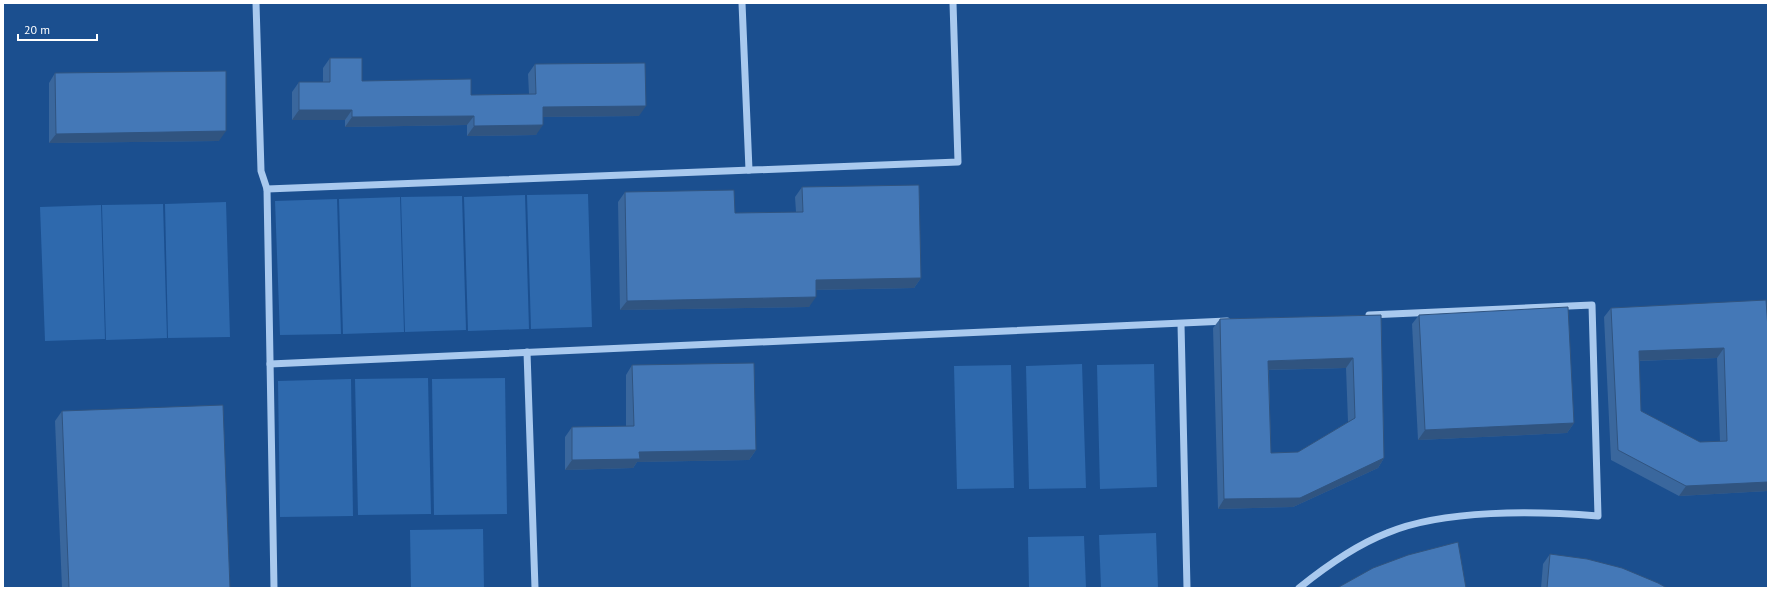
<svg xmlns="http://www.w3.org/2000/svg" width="1771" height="591" font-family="'PT Sans',sans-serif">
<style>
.park{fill:#2e69ad}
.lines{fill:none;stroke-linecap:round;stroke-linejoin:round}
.minor{stroke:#a9c9ee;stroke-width:7}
.wall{fill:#3a679d;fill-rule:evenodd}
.shaded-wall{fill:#305480}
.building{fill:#4478b7;stroke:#305480;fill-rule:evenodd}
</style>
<rect width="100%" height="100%" fill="#1b4f8f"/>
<g class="park">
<polygon points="588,194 592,327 531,329 527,195"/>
<polygon points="525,195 529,329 468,331 464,197"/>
<polygon points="462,196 466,330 405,332 401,197"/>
<polygon points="400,197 404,332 343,334 339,199"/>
<polygon points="337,199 341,334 280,335 275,201"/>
<polygon points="226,202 230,337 168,338 165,204"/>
<polygon points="163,204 167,338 106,340 102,205"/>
<polygon points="101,205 105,339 45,341 40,207"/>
<polygon points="1082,364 1086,488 1029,489 1026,366"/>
<polygon points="1154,364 1157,487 1100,489 1097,365"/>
<polygon points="1011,365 1014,488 957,489 954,366"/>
<polygon points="428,378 431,514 358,515 355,379"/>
<polygon points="505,378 507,514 434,515 432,379"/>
<polygon points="351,379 353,516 280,517 278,381"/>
<polygon points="483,529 484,588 411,588 410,530"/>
<polygon points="1156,533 1158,588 1101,588 1099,535"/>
<polygon points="1084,536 1086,588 1029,588 1028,537"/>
</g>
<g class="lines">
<g class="minor">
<polyline points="256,3 261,171 267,189 274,588"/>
<polyline points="742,3 749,170"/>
<polyline points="267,189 958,162 953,3"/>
<polyline points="1181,324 1187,588"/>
<polyline points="527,352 535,588"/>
<polyline points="270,364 1227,321"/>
<path d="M1299 588C1325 567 1356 545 1387 533 1444 509 1536 511 1598 516L1592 305 1369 315"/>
</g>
</g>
<g class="wall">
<polygon points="330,58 362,81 471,95 529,94 528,74 535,64 639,116 543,117 536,135 467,136 467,125 345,127 345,120 292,120 292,92 299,82 323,82 323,68"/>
<polygon points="55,73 219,141 49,143 49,83"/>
<polygon points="802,187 921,278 914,288 816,290 809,307 620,310 618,202 625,192 735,213 796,212 795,197"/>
<path d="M1611 308 1768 329V491L1679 496 1611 460 1604 317ZM1717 358 1720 442H1700L1641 411 1639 361Z"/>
<path d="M1381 315 1384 458 1378 468 1293 507 1218 509 1213 328 1220 319ZM1346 368 1348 422 1298 452 1271 453 1269 370Z"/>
<polygon points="1419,315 1574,423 1567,433 1418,440 1412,324"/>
<polygon points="632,365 756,450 749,460 637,462 633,468 565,470 565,437 572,427 626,426 626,375"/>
<polygon points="62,411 230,588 62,588 55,421"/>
<polygon points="1550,554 1667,588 1541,588 1543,564"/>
</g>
<g class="shaded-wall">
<polygon points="646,106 639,116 536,117 543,107"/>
<polygon points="299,110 352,110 345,120 292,120"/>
<polygon points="474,116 467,125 345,127 352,117"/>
<polygon points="543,125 536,135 467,136 474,126"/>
<polygon points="226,131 219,141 49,143 56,134"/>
<polygon points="921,278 914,288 809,290 816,280"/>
<polygon points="816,297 809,307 620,310 627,301"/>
<polygon points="1724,348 1717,358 1632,361 1639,351"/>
<polygon points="1353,358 1346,368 1261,370 1268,361"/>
<polygon points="1574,423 1567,433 1418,440 1425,430"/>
<polygon points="756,450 749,460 637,462 633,468 565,470 572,460 639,452"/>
<polygon points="1384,458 1378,468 1293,507 1218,509 1224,499"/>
<polygon points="1768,482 1768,491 1679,496 1686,486"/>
</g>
<g class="building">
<polygon points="330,58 362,58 362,81 471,79 471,95 536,94 535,64 645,63 646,106 543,107 543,125 474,126 474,116 352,117 352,110 299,110 299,82 330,82"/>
<polygon points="226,71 226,131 56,134 55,73"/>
<polygon points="919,185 921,278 816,280 816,297 627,301 625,192 734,190 735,213 803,212 802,187"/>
<path d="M1766 300 1768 329V482L1686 486 1618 450 1611 308ZM1724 348 1727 441 1700 442 1641 411 1639 351Z"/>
<polygon points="1568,307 1574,423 1425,430 1419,315"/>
<path d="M1381 315 1384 458 1300 498 1224 499 1220 319ZM1353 358 1355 418 1298 452 1271 453 1268 361Z"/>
<polygon points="754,363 756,450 639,452 640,459 572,460 572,427 634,426 632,365"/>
<polygon points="223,405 230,588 69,588 62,411"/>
<polygon points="1458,542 1466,588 1337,588 1373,568 1408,555"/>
<polygon points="1550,554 1587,559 1622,568 1658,583 1667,588 1547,588"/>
</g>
<rect width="1771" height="591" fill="none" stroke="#ffffff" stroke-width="8"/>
<path d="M18 34v6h79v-6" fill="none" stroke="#ffffff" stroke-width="2"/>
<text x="24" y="34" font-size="12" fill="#ffffff" stroke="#1b4f8f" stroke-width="3" paint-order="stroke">20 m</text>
</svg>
